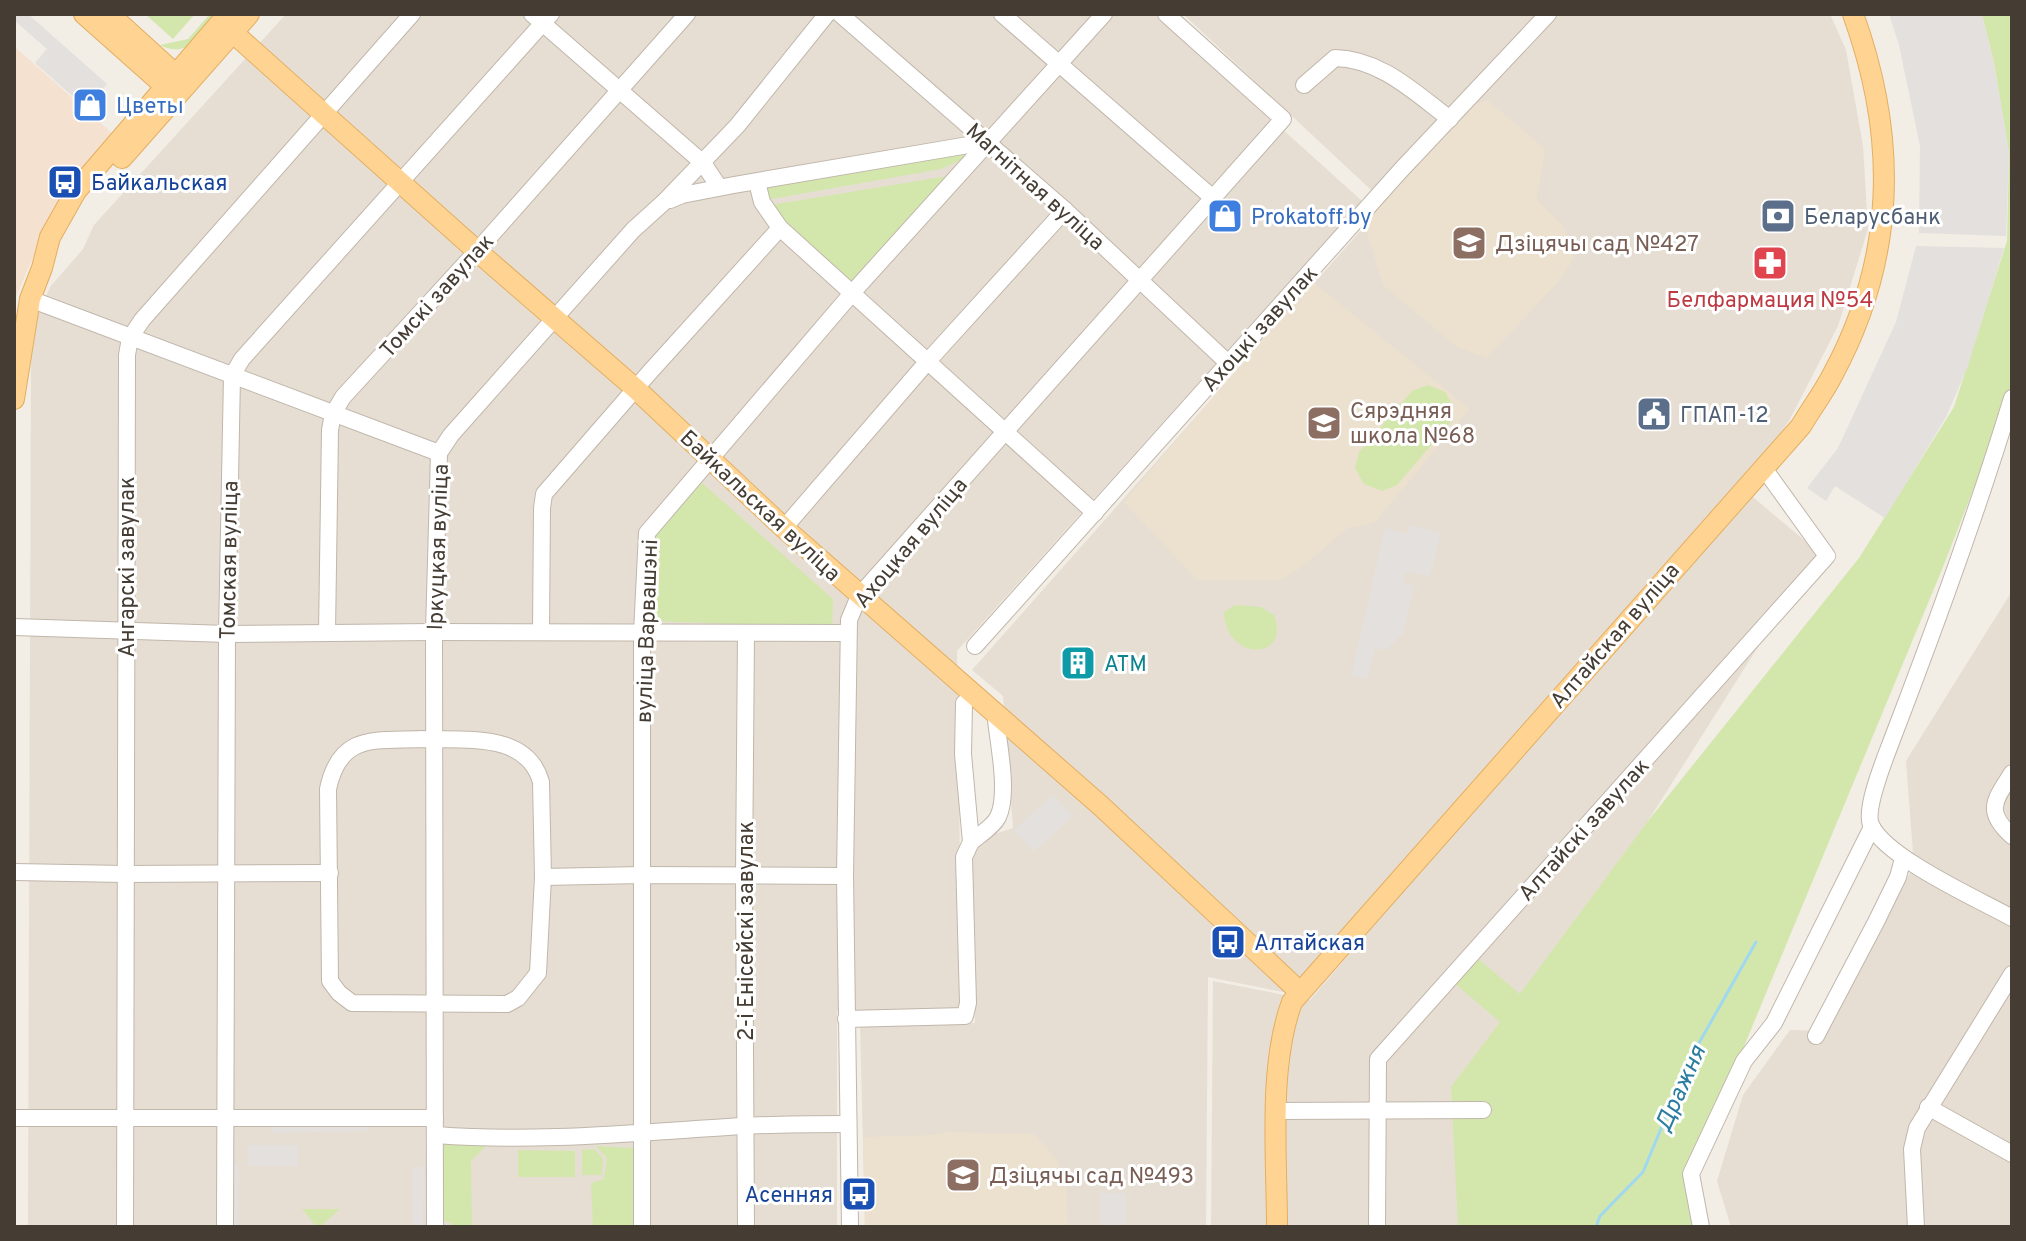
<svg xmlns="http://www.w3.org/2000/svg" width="2026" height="1241" font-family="Overpass,sans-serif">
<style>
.residential{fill:#e6ded3}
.commercial{fill:#f5e1cf}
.education{fill:#ece0ce}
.green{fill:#d3e7ad}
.parking{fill:#e3e0dd}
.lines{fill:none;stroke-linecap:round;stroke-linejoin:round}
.stream{stroke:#a0d8f0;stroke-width:3}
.minor-casing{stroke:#c1b6aa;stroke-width:18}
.major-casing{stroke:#e4ae61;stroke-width:22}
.minor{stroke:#fff;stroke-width:16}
.major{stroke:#ffd492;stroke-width:20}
.labels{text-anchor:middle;stroke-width:6;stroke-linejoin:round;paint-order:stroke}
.shop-label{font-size:22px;fill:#366cbe;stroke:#fff;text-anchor:start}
.transit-label{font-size:22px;fill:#164399;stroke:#fff;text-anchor:start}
.street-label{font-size:22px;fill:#453d34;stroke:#fff}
.service-label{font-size:22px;fill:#4e5e75;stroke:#fff;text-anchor:start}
.education-label{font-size:22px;fill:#785e54;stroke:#fff;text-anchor:start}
.health-label{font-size:22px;fill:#be3a42;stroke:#fff}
.culture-label{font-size:22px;fill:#0d838f;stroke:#fff;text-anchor:start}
.water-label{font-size:24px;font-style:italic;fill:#2a7ca1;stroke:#fff}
</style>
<rect width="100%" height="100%" fill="#f2ede5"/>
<g class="residential">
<polygon points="286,14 1155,14 1362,201 957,651 962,1008 837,1011 837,1227 28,1227 31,356 36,320 50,287 83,249 94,225"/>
<polygon points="1183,14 1830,14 1846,50 1863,146 1868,229 1838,326 1790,419 1764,457 1288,993 1208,977 1206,1227 865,1227 860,1024 975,1023 971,842 1013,828 1003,696 972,670 1385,203"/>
<polygon points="1747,492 1818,552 1648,821 1458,1198 1458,1227 1211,1227 1213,981 1310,1000"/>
<polygon points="2012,591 2012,1227 1731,1227 1717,1181 1743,1095 1790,1030 1819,1031 1914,866 1906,761"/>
</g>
<polygon class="commercial" points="16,48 114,135 43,234 14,301 14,50"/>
<g class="education">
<polygon points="1488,100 1545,149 1537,200 1564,227 1574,259 1557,283 1487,358 1457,347 1383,285 1364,224 1465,107"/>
<polygon points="1312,281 1470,409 1374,523 1346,529 1301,568 1280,580 1197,580 1124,502"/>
<polygon points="943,1132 1034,1134 1058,1161 1067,1189 1068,1227 865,1227 863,1137 932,1135"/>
</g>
<g class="green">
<polygon points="145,14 195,14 173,39"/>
<path d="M210 14H219C202 33 187 60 160 45L188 39Z"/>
<polygon points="1982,14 2012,14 2012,390 1943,567 1691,1174 1706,1227 1458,1227 1451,1087 1500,1022 1453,982 1475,956 1520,994 1648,821 1859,558 1954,407 2007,241 2009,153 1994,63"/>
<polygon points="961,153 965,158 941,169 766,200 767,188"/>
<polygon points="948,176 851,283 783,225 771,205"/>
<polygon points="1428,385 1445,392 1453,406 1450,423 1397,485 1382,491 1364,484 1355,468 1359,452 1412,391"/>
<polygon points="700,481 833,599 832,628 652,621 656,533"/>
<path d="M1235 605 1261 607 1274 615C1292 661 1225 662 1224 612Z"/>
<polygon points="443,1142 488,1144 471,1161 472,1227 452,1227 452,1224 440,1218"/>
<polygon points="596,1146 634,1148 633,1227 593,1227 591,1183 604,1179 607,1158"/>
<polygon points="594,1149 603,1158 602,1175 582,1175 582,1150"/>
<polygon points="518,1150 575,1151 575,1177 518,1177"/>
<polygon points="302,1209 340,1209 321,1226 316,1226"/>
</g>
<g class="parking">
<polygon points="14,14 28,14 107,84 86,108 35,63 47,49 14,20"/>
<polygon points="1889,14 1982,14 1994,63 2009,153 2006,236 1919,233 1920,146 1899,45"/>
<polygon points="1916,246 2004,248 1968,366 1946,417 1885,518 1835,486 1826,501 1807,488 1838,448 1896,322"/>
<polygon points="1410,525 1441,533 1430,576 1406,572 1403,583 1414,586 1403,634 1386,650 1375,648 1368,679 1351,676 1385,528 1407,534"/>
<polygon points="1053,795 1073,816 1034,852 1014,830"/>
<polygon points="369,1122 370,1131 271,1133 271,1124"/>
<rect x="248" y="1145" width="50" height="21"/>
<polygon points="231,1165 238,1165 238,1227 230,1227"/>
<polygon points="413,1167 424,1167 423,1227 413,1227"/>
<rect x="1100" y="1193" width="26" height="34"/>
</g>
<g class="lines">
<polyline class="stream" points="1596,1227 1600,1216 1643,1172 1690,1059 1756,942"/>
<defs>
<g id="minor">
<polyline points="532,14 703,163 719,187"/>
<polyline points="840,14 1065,210 1228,363"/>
<polyline points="1002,14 1214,199"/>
<path d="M1304 85 1335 58C1381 59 1415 93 1450 119"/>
<polyline points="757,182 762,202 780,228 1095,513"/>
<polyline points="670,200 682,195 734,185 986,142"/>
<polyline points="30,299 439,453"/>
<path d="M2012 398C1977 513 1936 625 1893 737 1886 756 1864 808 1871 825 1886 858 1978 899 2012 918"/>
<polyline points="784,528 928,361 1065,210"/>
<polyline points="14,627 227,634 434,632 847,633"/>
<polyline points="541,632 542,508 544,494 649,373 780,228"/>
<polyline points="327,633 330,430 333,414 343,397 477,251 687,14"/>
<polyline points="746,634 744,876 746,1227"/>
<polyline points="975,646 1401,170 1548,14"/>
<path d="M421 739C463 741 527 731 541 782L543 877 538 973 518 998 507 1004 352 1003 339 993 330 981 328 789C340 733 374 741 421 739Z"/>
<path d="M2012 773C1995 800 1984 811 2012 836"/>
<path d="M971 842C979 835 993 827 998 817 1010 792 997 738 995 711"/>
<polyline points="14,872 125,874 330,873"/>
<polyline points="543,877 642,875 845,876"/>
<polyline points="846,1019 965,1016 968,1003 964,857 971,842 963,754 964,703"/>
<polyline points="1816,1036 1876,922 1898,877 1903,858"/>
<polyline points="1928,1107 2012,1154"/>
<polyline points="1277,1111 1483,1110"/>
<polyline points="14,1118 435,1118"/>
<path d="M436 1135C538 1143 641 1132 743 1126 778 1124 813 1124 848 1124"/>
<polyline points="125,1227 127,355 130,338 142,320 412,14"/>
<polyline points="225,1227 227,634 232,376 242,359 551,14"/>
<polyline points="435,1227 434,632 439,453 451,435 633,230 664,202 737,126 827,14"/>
<polyline points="642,1227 642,633 647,533 853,292 1104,14"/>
<polyline points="850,1227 845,876 849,620 859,596 1283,119 1166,14"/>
<polyline points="1377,1227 1378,1059 1827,556 1763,467"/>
<polyline points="1701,1227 1691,1174 1744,1061 1774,1023 1872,827"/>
<polyline points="1916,1227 1912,1149 1917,1128 2012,974"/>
</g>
<g id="major">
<polyline points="84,14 165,86 176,91"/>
<polyline points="109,14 175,74 177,84"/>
<polyline points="221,22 477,251 636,389 784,528 1101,806 1299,991"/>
<polyline points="122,158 249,14"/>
<polyline points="14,399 30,299 42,268 50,237 76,191 228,14"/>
<path d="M1277 1227C1277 1157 1268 1067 1292 1002L1801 426C1811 409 1824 392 1833 374 1896 257 1898 138 1853 14"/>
</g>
</defs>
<use href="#minor" class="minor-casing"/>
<use href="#major" class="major-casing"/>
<use href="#minor" class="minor"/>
<use href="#major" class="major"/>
</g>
<defs>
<symbol id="shop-square" viewBox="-11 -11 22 22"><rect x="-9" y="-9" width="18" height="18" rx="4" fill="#3f7fe0" stroke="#fff"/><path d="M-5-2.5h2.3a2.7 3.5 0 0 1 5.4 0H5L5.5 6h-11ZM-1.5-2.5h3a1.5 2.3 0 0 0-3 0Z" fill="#fff"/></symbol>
<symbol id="bus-square" viewBox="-11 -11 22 22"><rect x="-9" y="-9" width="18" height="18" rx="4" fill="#1a4fb4" stroke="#fff"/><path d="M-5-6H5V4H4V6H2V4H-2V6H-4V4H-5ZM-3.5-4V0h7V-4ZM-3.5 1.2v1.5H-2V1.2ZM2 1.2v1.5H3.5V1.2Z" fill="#fff"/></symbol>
<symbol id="bank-square" viewBox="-11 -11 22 22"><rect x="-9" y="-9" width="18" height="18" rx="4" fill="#5c6f8a" stroke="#fff"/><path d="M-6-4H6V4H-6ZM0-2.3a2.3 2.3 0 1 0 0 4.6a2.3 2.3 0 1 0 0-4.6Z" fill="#fff"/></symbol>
<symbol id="school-square" viewBox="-11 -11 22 22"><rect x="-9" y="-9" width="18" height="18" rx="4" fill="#8d6e63" stroke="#fff"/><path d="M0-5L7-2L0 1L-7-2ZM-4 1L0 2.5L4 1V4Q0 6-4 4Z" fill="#fff"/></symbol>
<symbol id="pharmacy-square" viewBox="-11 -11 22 22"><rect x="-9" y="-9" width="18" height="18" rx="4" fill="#e0444e" stroke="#fff"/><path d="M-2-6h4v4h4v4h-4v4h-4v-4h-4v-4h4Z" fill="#fff"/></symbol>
<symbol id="civic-square" viewBox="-11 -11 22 22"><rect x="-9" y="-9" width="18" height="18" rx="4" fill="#5c6f8a" stroke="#fff"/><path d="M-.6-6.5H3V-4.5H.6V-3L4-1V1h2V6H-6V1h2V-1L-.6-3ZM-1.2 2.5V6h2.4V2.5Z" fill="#fff"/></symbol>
<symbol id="building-square" viewBox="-11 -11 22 22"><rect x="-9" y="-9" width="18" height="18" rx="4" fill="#0f9aa8" stroke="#fff"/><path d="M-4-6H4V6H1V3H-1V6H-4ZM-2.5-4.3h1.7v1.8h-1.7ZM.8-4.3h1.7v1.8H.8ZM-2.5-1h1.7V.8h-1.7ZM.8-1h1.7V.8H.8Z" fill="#fff"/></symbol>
</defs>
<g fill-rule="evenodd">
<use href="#shop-square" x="70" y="85" width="40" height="40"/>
<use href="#bus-square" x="45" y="162" width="40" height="40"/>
<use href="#shop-square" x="1205" y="196" width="40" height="40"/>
<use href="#bank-square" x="1758" y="196" width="40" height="40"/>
<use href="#school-square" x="1449" y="223" width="40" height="40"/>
<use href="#pharmacy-square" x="1750" y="243" width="40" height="40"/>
<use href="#civic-square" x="1634" y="394" width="40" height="40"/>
<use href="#school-square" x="1304" y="403" width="40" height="40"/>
<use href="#building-square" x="1058" y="643" width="40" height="40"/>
<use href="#bus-square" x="1208" y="922" width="40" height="40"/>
<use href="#school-square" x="943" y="1155" width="40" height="40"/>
<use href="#bus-square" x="839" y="1174" width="40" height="40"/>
</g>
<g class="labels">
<g class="shop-label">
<text x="116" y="113">Цветы</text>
<text x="1251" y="224">Prokatoff.by</text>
</g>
<g class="transit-label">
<text x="91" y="190">Байкальская</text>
<text x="1254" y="950">Алтайская</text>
<text x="833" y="1202" text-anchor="end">Асенняя</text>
</g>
<g class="street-label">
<text transform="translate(1036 186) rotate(42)" y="8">Магнітная вуліца</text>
<text transform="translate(436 295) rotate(-48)" y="8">Томскі завулак</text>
<text transform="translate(1259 328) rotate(-48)" y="8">Ахоцкі завулак</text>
<text transform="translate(761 505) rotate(43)" y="8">Байкальская вуліца</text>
<text transform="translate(910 542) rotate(-50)" y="8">Ахоцкая вуліца</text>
<text transform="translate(437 547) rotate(-88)" y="8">Іркуцкая вуліца</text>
<text transform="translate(228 560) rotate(-89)" y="8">Томская вуліца</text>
<text transform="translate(126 567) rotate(-90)" y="8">Ангарскі завулак</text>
<text transform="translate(646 631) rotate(-88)" y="8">вуліца Варвашэні</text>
<text transform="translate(1614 635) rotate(-49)" y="8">Алтайская вуліца</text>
<text transform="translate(1583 829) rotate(-48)" y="8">Алтайскі завулак</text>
<text transform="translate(745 931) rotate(-90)" y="8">2-і Енісейскі завулак</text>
</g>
<g class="service-label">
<text x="1804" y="224">Беларусбанк</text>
<text x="1680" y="422">ГПАП-12</text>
</g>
<g class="education-label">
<text x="1495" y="251">Дзіцячы сад №427</text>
<text x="1350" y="418">Сярэдняя<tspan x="1350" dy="25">школа №68</tspan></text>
<text x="989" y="1183">Дзіцячы сад №493</text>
</g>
<g class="health-label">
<text x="1770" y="307">Белфармация №54</text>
</g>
<g class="culture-label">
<text x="1104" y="671">АТМ</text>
</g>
<g class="water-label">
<text transform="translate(1680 1088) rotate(-66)" y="8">Дражня</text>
</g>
</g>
<rect width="2026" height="1241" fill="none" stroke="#453d34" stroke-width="32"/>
</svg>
